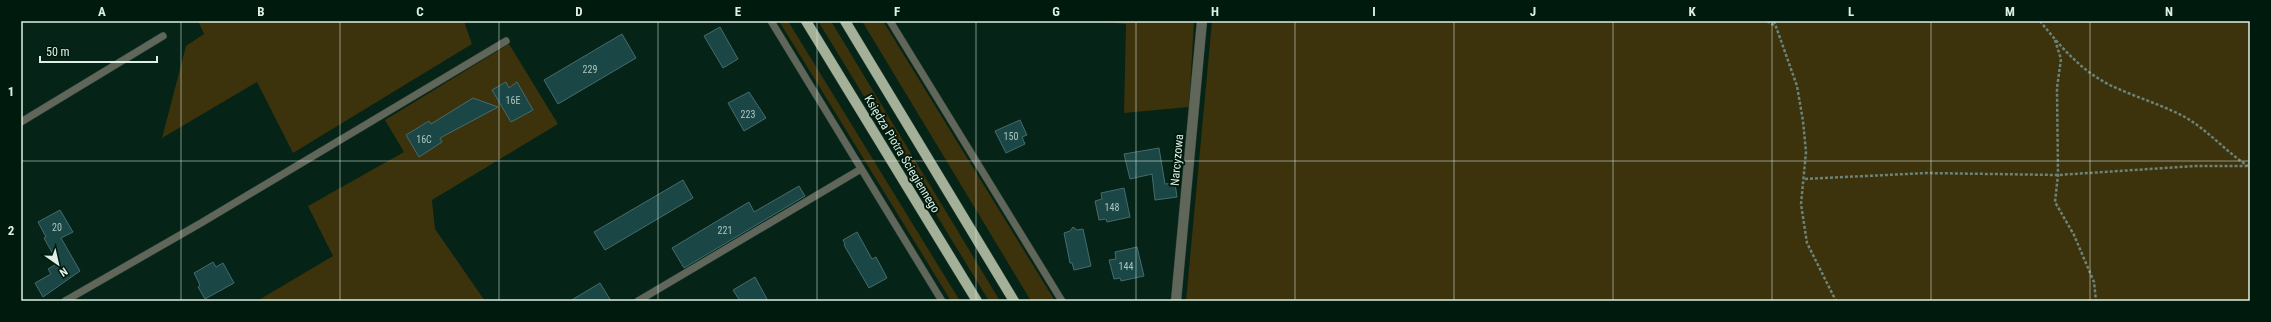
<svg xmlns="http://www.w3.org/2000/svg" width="2271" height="322" font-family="'Roboto Condensed',sans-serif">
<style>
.green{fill:#3c320b}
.building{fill:#1a4746;stroke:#456c6c}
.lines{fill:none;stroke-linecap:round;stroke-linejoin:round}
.lane-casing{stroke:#234033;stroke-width:8}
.street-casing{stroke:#234033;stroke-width:11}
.primary-casing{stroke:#234033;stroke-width:11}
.path{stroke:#6b8378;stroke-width:2.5;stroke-dasharray:3 2;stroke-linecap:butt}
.lane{stroke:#60665a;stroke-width:7}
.street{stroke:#60665a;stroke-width:10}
.primary{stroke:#a4b097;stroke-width:10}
.grid{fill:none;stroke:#deefe6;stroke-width:1;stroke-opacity:0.55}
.labels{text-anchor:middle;stroke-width:4;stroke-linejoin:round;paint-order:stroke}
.number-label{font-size:10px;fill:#adc5be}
.street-label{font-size:12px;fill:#deefe6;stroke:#001a0d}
.neatline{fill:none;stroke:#deefe6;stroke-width:1.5}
.grid-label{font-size:13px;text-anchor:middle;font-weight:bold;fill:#deefe6}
</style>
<rect width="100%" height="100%" fill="#052316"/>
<g class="green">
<polygon points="198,21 464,21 472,44 293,153 257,82 162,138 186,46 204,34"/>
<polygon points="779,21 788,21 960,301 951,301"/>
<polygon points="818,21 831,21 1000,301 989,301"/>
<polygon points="862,21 883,21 1055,301 1031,301"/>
<polygon points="1090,21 1194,21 1189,107 1124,113 1126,24"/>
<polygon points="1212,21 2250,21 2250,301 1186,301"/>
<polygon points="509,44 558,124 432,200 435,229 485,301 257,301 333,256 308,206 404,152 385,120"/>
</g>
<g class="building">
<polygon points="720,27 738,59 723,68 704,36"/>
<polygon points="622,34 636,58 558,104 544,80"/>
<polygon points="506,82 509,88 517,82 533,110 511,122 492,90"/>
<polygon points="749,92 766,118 744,131 728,103"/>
<polygon points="473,98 498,107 440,138 442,142 419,157 406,135 429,121 431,124"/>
<polygon points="1020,120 1027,135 1022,137 1025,144 1006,153 995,131"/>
<polygon points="1159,148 1165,184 1175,183 1177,197 1155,200 1152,174 1130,179 1124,154"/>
<polygon points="683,180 693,198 605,250 594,232"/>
<polygon points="799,186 805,196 684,268 672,248 749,202 754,212"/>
<polygon points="1124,188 1130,217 1107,222 1106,219 1099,220 1095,201 1102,199 1101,193"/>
<polygon points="60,210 73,232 61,238 80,271 43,297 35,283 51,274 48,269 58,263 44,238 46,237 38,222"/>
<polygon points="1073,227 1077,230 1083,229 1091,266 1074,270 1072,263 1070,263 1064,233 1070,231"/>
<polygon points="857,232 872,259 876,257 887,278 869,288 844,245 845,244 843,240"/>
<polygon points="1137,247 1144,276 1121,281 1120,278 1114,279 1109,260 1116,259 1115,252"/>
<polygon points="213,262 216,267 223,263 234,283 205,299 198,287 200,285 194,273"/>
<polygon points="755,277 768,301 740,301 733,290"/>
<polygon points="600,283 611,301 570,301"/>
</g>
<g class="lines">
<defs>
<g id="lane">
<polyline points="771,21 942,301"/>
<polyline points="890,21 1062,301"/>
<polyline points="21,122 163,36"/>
<polyline points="65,301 201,223 506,41"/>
<polyline points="638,301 861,169"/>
</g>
<polyline id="street" points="1176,301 1202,21"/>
<g id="primary">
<polyline points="806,21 977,301"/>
<polyline points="845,21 1014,301"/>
</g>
</defs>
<use href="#lane" class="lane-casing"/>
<use href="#street" class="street-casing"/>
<use href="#primary" class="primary-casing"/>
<g class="path">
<polyline points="1767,21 1775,26"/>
<polyline points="1774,21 1797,86 1803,121 1806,152 1801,204 1807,243 1836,301"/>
<path d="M2040 21C2060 46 2082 72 2112 86 2135 97 2160 104 2183 116 2207 129 2225 151 2248 166"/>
<polyline points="2055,40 2061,59 2057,88 2058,175 2055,202 2074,235 2094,282 2096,301"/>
<polyline points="1805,179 1926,173 2058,175 2195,166 2250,166"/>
</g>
<use href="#lane" class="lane"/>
<use href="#street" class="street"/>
<use href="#primary" class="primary"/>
</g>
<path class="grid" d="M181 21V301M340 21V301M499 21V301M658 21V301M817 21V301M976 21V301M1136 21V301M1295 21V301M1454 21V301M1613 21V301M1772 21V301M1931 21V301M2090 21V301M21 161H2250"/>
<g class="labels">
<g class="number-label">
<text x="590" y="73">229</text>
<text x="513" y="104">16E</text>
<text x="748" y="118">223</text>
<text x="1011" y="140">150</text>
<text x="424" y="143">16C</text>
<text x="1112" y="211">148</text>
<text x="57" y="231">20</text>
<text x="725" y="234">221</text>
<text x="1126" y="270">144</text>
</g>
<g class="street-label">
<text transform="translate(902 154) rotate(59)" y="4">Księdza Piotra Ściegiennego</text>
<text transform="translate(1177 160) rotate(-85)" y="4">Narcyzowa</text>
</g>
</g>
<rect width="2271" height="322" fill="none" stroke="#001a0d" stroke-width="44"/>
<g transform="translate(58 264) rotate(146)" stroke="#001a0d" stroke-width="3" paint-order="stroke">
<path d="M0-3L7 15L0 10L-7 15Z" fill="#deefe6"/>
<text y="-6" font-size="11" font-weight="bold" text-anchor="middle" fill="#deefe6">N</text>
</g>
<path d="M40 56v6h117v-6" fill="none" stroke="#deefe6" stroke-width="2"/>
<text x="46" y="56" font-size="12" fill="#deefe6" stroke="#001a0d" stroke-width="3" paint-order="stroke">50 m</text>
<rect x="22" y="22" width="2227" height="278" class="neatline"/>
<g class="grid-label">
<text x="102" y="16">A</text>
<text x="261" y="16">B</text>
<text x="420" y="16">C</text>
<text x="579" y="16">D</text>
<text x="738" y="16">E</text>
<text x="897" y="16">F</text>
<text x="1056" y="16">G</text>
<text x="1215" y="16">H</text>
<text x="1374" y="16">I</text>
<text x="1533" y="16">J</text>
<text x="1692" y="16">K</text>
<text x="1851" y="16">L</text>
<text x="2010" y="16">M</text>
<text x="2169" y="16">N</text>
<text x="11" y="96">1</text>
<text x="11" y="235">2</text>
</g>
</svg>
